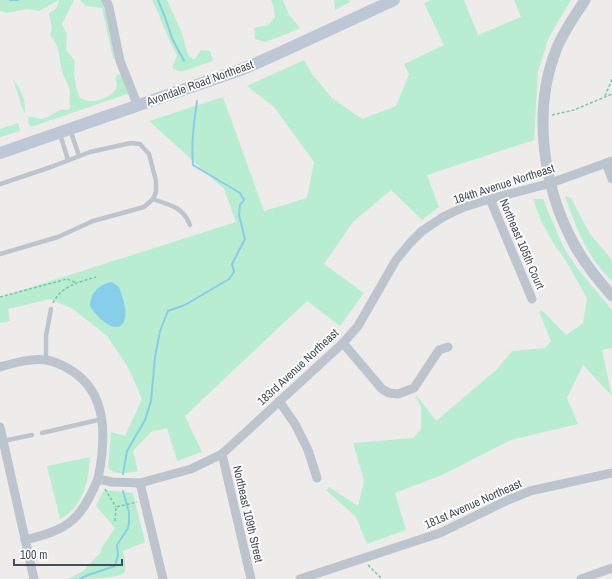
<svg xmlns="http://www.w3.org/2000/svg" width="612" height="579" font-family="'Archivo Narrow',sans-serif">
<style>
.green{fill:#b9edd1;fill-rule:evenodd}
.water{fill:#86ceea}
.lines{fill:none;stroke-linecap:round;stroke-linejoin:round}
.stream{stroke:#86ceea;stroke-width:2}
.path{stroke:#72caa5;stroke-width:1.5;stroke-dasharray:3 2;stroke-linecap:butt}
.service{stroke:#bcc5ce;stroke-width:4.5}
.minor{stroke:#bcc5ce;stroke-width:9}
.tertiary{stroke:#bcc5ce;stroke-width:11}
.secondary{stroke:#bec7d5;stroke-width:12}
.labels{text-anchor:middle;stroke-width:3.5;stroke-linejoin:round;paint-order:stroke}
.street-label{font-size:12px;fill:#444d58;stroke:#fff}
</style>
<rect width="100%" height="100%" fill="#eeeceb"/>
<g class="green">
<polygon points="0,0 59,0 39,11 26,9 7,13 0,11"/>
<path d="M59 0H74L62 24 67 34 66 50 75 61C73 74 75 86 80 98 83 99 87 101 90 101 99 102 116 95 117 85 117 84 115 78 115 78L118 74 124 76 130 93 31 127 28 123V117C34 116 36 119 41 119 52 119 55 107 68 110L71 107C68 100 70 99 70 92 69 85 64 78 62 71 59 59 60 44 50 36L52 29 49 13 56 9Z"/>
<polygon points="80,0 111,0 105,5 115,60 113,58 102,8 86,6"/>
<path d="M152 0H167L182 33 188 55 194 60 201 50 210 51 213 61 181 72 172 68 177 55C167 38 161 18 152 0Z"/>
<polygon points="271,0 283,0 289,15 300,28 282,36 265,42 255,39 254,28 268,25 275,17 273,5"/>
<polygon points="334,0 349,0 350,2 335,10"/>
<path d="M431 0H464L478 35 521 17 514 0H571L549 37 538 71 534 140 427 175 439 207 422 220 391 190 353 222 324 264 364 293 340 326 307 301 185 416 202 452 177 461 167 428 151 432 133 451 138 471C127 473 116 476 108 468L111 432 125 436 142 399 129 369 107 336 73 309 50 299 8 309 10 321 0 323V297L236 222 224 189 149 121 223 97 264 211 307 198 314 162 274 107 247 86 304 60 312 74 332 98 362 119 396 106 409 74 404 64 444 45 424 3ZM92 309 125 317C119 338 99 319 92 309Z"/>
<path d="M13 79C21 89 26 100 25 113H24Z"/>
<polygon points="18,123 20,131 0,137 0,129"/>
<path d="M565 196 571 198 590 234 612 260V281C587 258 576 227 565 196Z"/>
<polygon points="533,199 543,199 563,246 577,268 612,310 612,348 602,350 612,396 583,365 567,398 578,424 511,440 442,475 395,493 406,530 367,544 356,517 326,490 329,487 358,506 364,481 353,443 413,438 421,429 421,407 415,397 417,396 436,421 496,370 512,351 545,348 551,341 539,312 542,310 566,335 583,323 587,298 566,261 554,244 541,221"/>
<path d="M90 457C89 481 83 507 60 519L47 466Z"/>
<path d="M107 490 133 493 145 542 123 551C124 557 127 566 124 573 119 579 79 579 68 579L83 571 101 552 102 547 115 528 96 506 103 492Z"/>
</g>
<path class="water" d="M112 282 119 287C122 296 127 308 125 318 120 340 95 316 90 306 90 293 99 284 112 282Z"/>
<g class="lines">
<g class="stream">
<polyline points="10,0 18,0"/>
<polyline points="158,0 165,17 172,38 184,61"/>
<path d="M123 474 127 451 145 420 151 401 155 357 160 331 168 311 185 305 229 279 234 272 232 264 245 239 239 215 240 205 244 200 240 193 193 165C191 143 194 122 197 101"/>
<polyline points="80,579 88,575 115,566 118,555 117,545 128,528 129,523 129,512 123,491"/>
</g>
<g class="path">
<polyline points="605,96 612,79"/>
<polyline points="552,115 574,110 612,94"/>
<polyline points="0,297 67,279 77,283"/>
<path d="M53 303C61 286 79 282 96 277"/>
<polyline points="105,489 116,507"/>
<polyline points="115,521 116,507 137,502"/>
<polyline points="368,565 382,579"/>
</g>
<g class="service">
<polyline points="70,129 79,156"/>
<polyline points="60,134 68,160"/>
<polyline points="0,184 51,167 90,152 131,143 140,144 149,154 156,181 156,192 153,199 144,207 93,221 58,237 0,254"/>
<path d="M153 199C170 206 183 206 190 225"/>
<polyline points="46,360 46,336 51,309"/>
<polyline points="42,433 102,419"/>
<polyline points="3,441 32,435"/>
</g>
<g class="minor">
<polyline points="106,0 109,7 120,61 138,106"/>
<polyline points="606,163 612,179"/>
<polyline points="490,199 532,299"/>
<polyline points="343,343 382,389 389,393 398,394 414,388 439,350 448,347"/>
<path d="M0 367C14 363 31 358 46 360 54 361 62 365 69 369 109 392 106 439 98 479"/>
<polyline points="279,401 295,424 308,450 317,478"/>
<polyline points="0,427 34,579"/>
<polyline points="222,454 251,579"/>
<polyline points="140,483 163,579"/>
<path d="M25 540C69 529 80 521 98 479L112 482 140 483 191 469 222 454 343 343 358 326 396 260 410 243 422 231 443 217 464 207 490 199 551 183 612 161"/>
<polyline points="300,579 440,533 508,500 530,491 612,473"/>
<polyline points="581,579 612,568"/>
</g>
<path class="tertiary" d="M585 0C575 16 563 32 556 50 532 111 543 187 574 244 584 263 598 280 612 296"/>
<polyline class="secondary" points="0,153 243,69 277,54 394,0"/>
</g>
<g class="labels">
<g class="street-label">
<text transform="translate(200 83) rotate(-20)" y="4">Avondale Road Northeast</text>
<text transform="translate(504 184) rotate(-18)" y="4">184th Avenue Northeast</text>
<text transform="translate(522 244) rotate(67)" y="4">Northeast 105th Court</text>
<text transform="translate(298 367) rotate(-43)" y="4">183rd Avenue Northeast</text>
<text transform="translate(473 504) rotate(-24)" y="4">181st Avenue Northeast</text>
<text transform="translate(248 514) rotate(77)" y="4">Northeast 109th Street</text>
</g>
</g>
<path d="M14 559v6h108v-6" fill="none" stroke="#444d58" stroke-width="2"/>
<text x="20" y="559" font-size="12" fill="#444d58" stroke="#ffffff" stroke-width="3" paint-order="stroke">100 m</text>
</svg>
